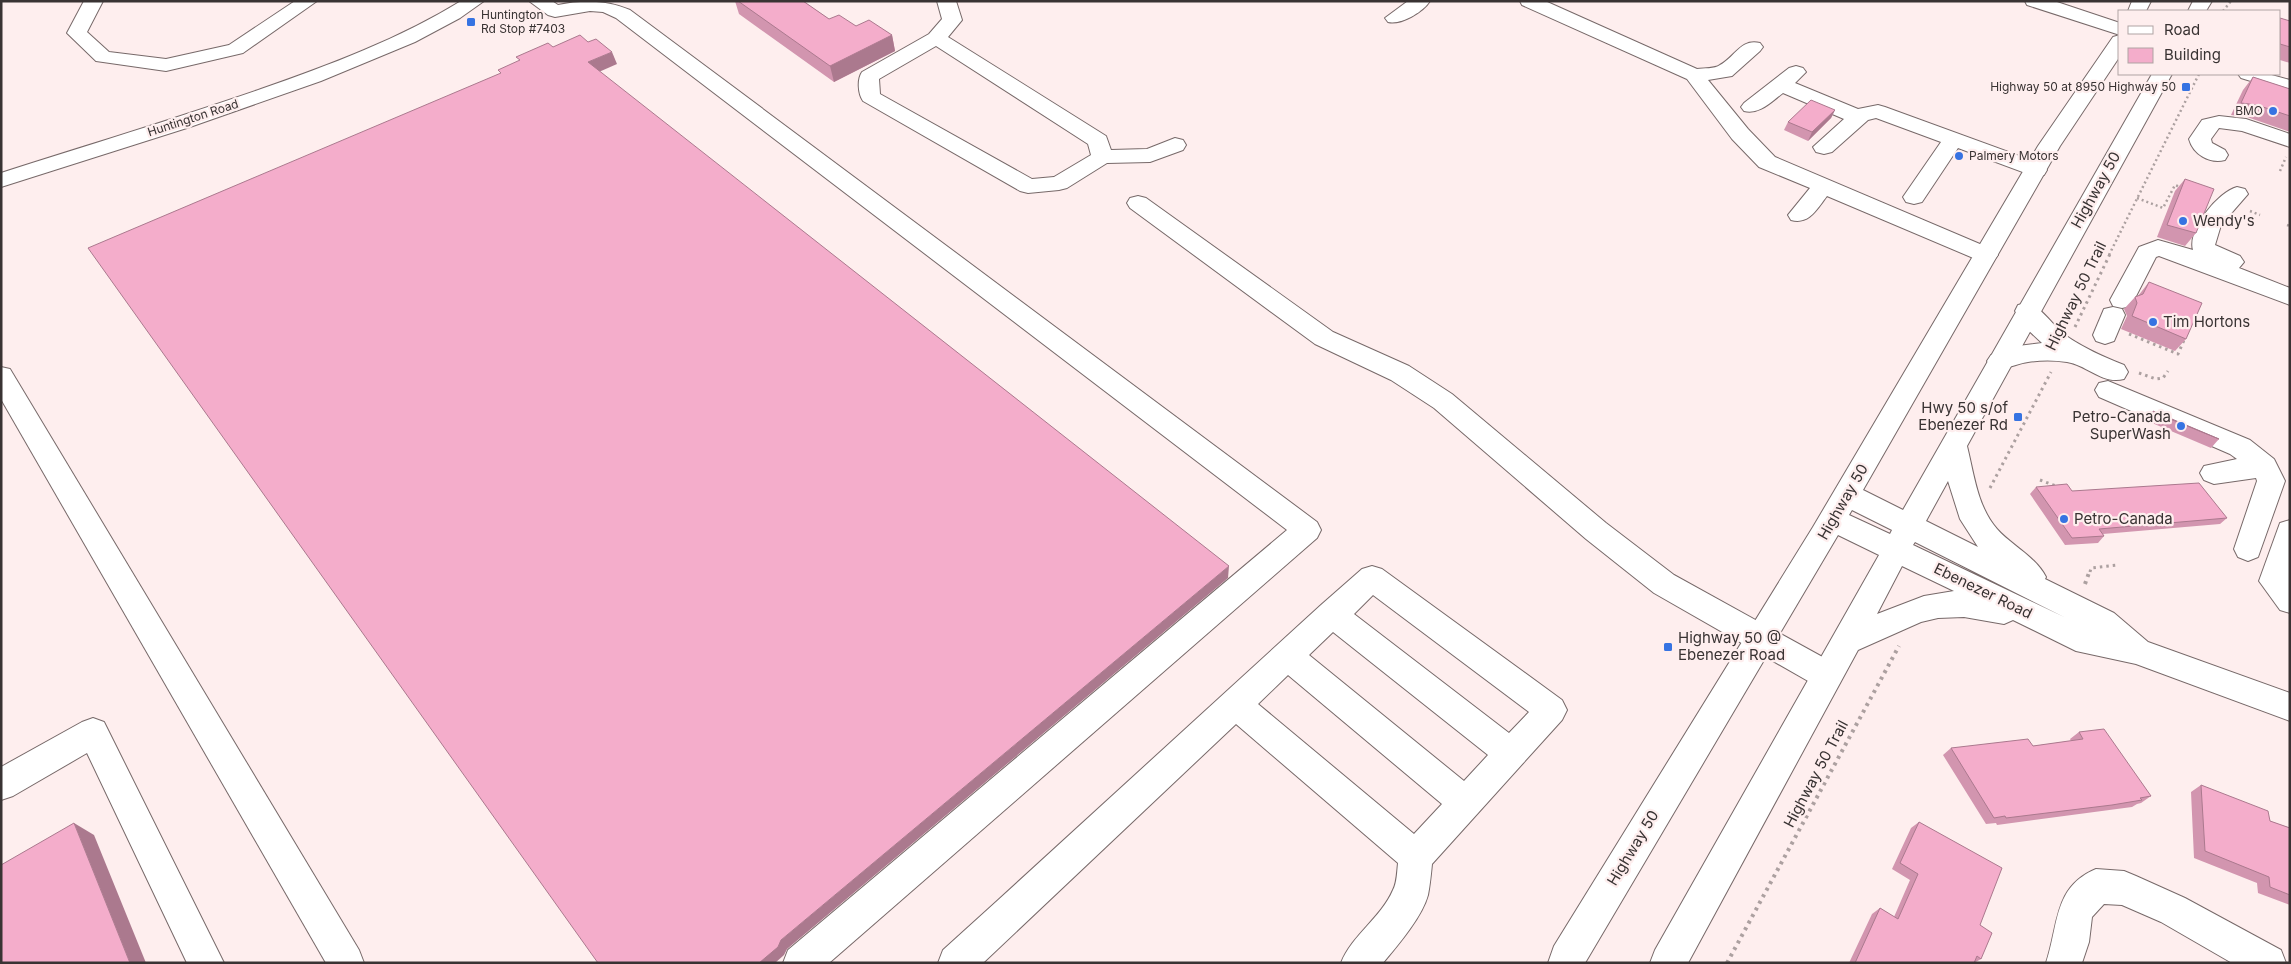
<svg xmlns="http://www.w3.org/2000/svg" width="2291" height="964" font-family="Inter,sans-serif">
<style>
.lines{fill:none;stroke-linecap:round;stroke-linejoin:round}
.minor-casing{stroke:#776969;stroke-width:2}
.major-casing{stroke:#776969;stroke-width:2}
.path-far2{stroke:#aca0a0;stroke-width:2.5;stroke-dasharray:2 3;stroke-linecap:butt}
.path-far1{stroke:#aca0a0;stroke-width:3;stroke-dasharray:2.5 4;stroke-linecap:butt}
.path{stroke:#aca0a0;stroke-width:4;stroke-dasharray:3 4.5;stroke-linecap:butt}
.minor{fill:#fff;fill-rule:evenodd}
.major{fill:#fff;fill-rule:evenodd}
.wall{fill:#d295af}
.shaded-wall{fill:#ab798e}
.building{fill:#f4adcb;stroke:#ab798e}
.poi-dot{fill:#3673e2;stroke:#feeeee;stroke-width:2}
.labels{text-anchor:middle;stroke-width:4.5;stroke-linejoin:round;paint-order:stroke}
.far-poi-label{font-size:12px;fill:#393333;stroke:#feeeee;text-anchor:start}
.far-street-label{font-size:12px;fill:#393333;stroke:#feeeee}
.street-label{font-size:15px;fill:#393333;stroke:#feeeee}
.poi-label{font-size:15px;fill:#393333;stroke:#feeeee;text-anchor:start}
</style>
<rect width="100%" height="100%" fill="#feeeee"/>
<g class="lines">
<defs>
<g id="minor">
<polygon points="84,1 103,1 87,32 109,52 166,59 229,45 295,1 317,1 243,53 166,71 96,61 67,33"/>
<path d="M461 1H484L460 18 415 42 321 81 190 127 1 187V173C88 145 175 119 261 89 330 65 399 39 461 1Z"/>
<path d="M529 1H552L558 5C582 0 607 0 630 10L1317 522 1321 530 1317 538 829 963H783L788 950 1287 530 616 18 603 12 590 11 555 17 548 15Z"/>
<path d="M937 1H956L962 20 948 37 1106 136 1111 150 1147 149 1175 138 1183 140 1186 145 1183 150 1150 162 1107 163 1067 188 1059 190 1028 193 1020 191 863 101C858 94 857 79 862 72L929 34 942 19ZM936 46 1088 144 1091 155 1054 177 1032 179 880 94 879 79Z"/>
<path d="M1408 1H1430C1423 12 1401 25 1388 22L1385 18Z"/>
<path d="M1520 1H1545L1697 69C1703 68 1715 69 1720 65 1735 57 1741 38 1760 43L1763 47 1760 51 1732 76 1708 80 1748 129 1775 157 1994 250 1998 255 1994 260 1986 263 1978 260 1827 196C1817 209 1809 225 1791 220L1788 215 1810 188 1759 167 1732 139 1687 79 1522 5Z"/>
<polygon points="2025,1 2054,1 2120,23 2120,35 2027,5"/>
<path d="M1796 66 1803 68 1806 72 1795 83 1858 109 1878 105 1885 107 2044 165 2047 170 2044 175 2036 177 1958 148 1922 202 1914 204 1906 202 1903 197 1941 142 1876 118 1868 120 1832 152 1824 154 1816 152 1813 147 1844 119 1783 93C1771 102 1759 115 1744 111L1741 107 1744 103 1789 68Z"/>
<polygon points="2238,74 2268,74 2290,80 2290,93 2241,78"/>
<path d="M2219 116 2246 119 2290 134V147L2242 131 2219 128 2211 139 2212 143 2225 150 2228 155 2225 160C2209 164 2193 154 2189 139L2202 120Z"/>
<path d="M2237 187 2245 189 2248 194 2221 225 2215 245 2240 256 2244 262 2239 268 2290 288V305L2159 256 2156 257 2131 306 2122 308 2113 306 2110 300 2139 247 2158 240 2193 250C2187 230 2218 192 2237 187Z"/>
<polygon points="1138,196 1146,198 1333,332 1409,366 1452,394 1606,523 1674,575 1837,665 1841,675 1837,685 1826,689 1815,685 1654,593 1586,539 1434,408 1391,380 1315,344 1130,208 1127,203 1130,198"/>
<path d="M2027 303C2042 307 2052 325 2065 335 2083 348 2104 357 2124 365L2128 372 2124 379C2103 385 2087 365 2067 362 2054 360 2041 360 2028 362 2014 364 2005 371 1991 367L1987 361 1991 355 2018 346 2042 343 2027 329 2015 311 2018 305Z"/>
<polygon points="2113,307 2122,309 2125,315 2114,341 2105,344 2096,341 2093,335 2104,309"/>
<polygon points="1,367 10,369 359,950 364,963 326,963 1,399"/>
<polygon points="2108,381 2250,440 2274,459 2285,481 2258,557 2248,561 2238,557 2234,549 2257,481 2256,478 2214,484 2204,480 2200,473 2204,466 2237,459 2230,454 2099,397 2095,390 2099,383"/>
<polygon points="2290,520 2290,613 2280,610 2259,581 2280,523"/>
<path d="M1372 566 1382 569 1562 700 1567 710 1562 720 1432 864C1431 874 1430 885 1428 895 1422 917 1398 945 1383 963H1341C1352 935 1381 918 1393 890 1397 883 1397 872 1398 863L1236 724 983 963H938L943 950 996 902 1321 605 1362 569ZM1373 595 1529 712 1509 733 1354 614ZM1333 632 1488 755 1464 781 1309 655ZM1288 675 1442 804 1414 834 1258 704Z"/>
<polygon points="93,718 104,722 224,963 187,963 87,753 13,796 1,800 1,767 82,722"/>
<path d="M2096 869 2124 871 2136 876 2185 898 2281 950 2286 963H2232L2161 922 2122 905 2104 904 2092 917 2089 942 2082 963H2046C2059 925 2053 887 2096 869Z"/>
</g>
<g id="major">
<polygon points="2132,1 2151,1 2146,11 2128,11"/>
<polygon points="2193,1 2212,1 2206,11 2188,11"/>
<path d="M2120 35V56L2060 146 1863 490 1903 510 2152 74H2172L1967 446C1974 474 1977 506 1997 529 2011 545 2036 557 2046 577L2045 579 2114 613 2148 642 2290 693V721L2136 664 2076 651 2013 620 2004 624 1964 617 1938 618 1921 622 1858 650 1688 963H1650L1655 950 1879 555 1838 535 1585 963H1548L1554 946 1813 527 2038 146 2113 37ZM1948 481 1960 519 1978 547 1926 521ZM1852 510 1892 530 1890 534 1849 515ZM1915 542 2064 617 1913 545ZM1902 566 1954 591 1924 596 1877 614Z"/>
</g>
</defs>
<use href="#minor" class="minor-casing"/>
<use href="#major" class="major-casing"/>
<g class="path-far2">
<polyline points="2223,11 2231,1"/>
<polyline points="2280,171 2286,157"/>
<polyline points="2137,198 2163,208 2175,185 2182,188"/>
<polyline points="2250,211 2260,215"/>
<polyline points="2287,225 2290,226"/>
<polyline points="2109,255 2199,74"/>
</g>
<g class="path-far1">
<polyline points="2075,327 2110,254"/>
<polyline points="2129,334 2178,354 2184,340"/>
<polyline points="2139,373 2156,379 2163,378 2168,371"/>
<polyline points="2040,480 2056,486"/>
<polyline points="1990,488 2051,372"/>
<polyline points="2090,572 2091,568 2118,565"/>
</g>
<g class="path">
<polyline points="2085,584 2090,570"/>
<polyline points="1727,963 1899,646"/>
</g>
<use href="#minor" class="minor"/>
<use href="#major" class="major"/>
</g>
<g class="wall">
<polygon points="735,1 803,1 829,19 892,35 895,51 834,82 739,14"/>
<polygon points="2280,18 2290,21 2290,63 2280,60"/>
<polygon points="2253,77 2290,89 2290,132 2247,117 2231,115 2243,90"/>
<polygon points="1835,110 1831,118 1808,141 1784,130 1788,122"/>
<polygon points="2185,179 2196,233 2185,246 2157,237 2175,191"/>
<polygon points="2149,282 2186,339 2175,351 2121,329 2127,316 2124,309 2135,297 2138,296"/>
<polygon points="2153,411 2219,439 2211,448 2145,420"/>
<polygon points="2036,487 2072,491 2227,518 2220,524 2103,534 2104,536 2098,543 2065,545 2030,494"/>
<polygon points="2079,732 2151,796 2141,803 2137,804 2132,807 1997,825 1996,823 1986,824 1943,755 1951,748 2033,746 2071,741 2070,739"/>
<polygon points="2201,785 2270,821 2290,828 2290,905 2258,893 2257,883 2194,858 2191,792"/>
<polygon points="1919,822 1980,925 1981,959 1974,963 1849,963 1872,914 1880,908 1894,917 1910,880 1892,869 1911,828"/>
</g>
<g class="shaded-wall">
<polygon points="892,35 895,51 834,82 830,66"/>
<polygon points="612,52 617,64 592,75 588,62"/>
<polygon points="1835,110 1831,118 1808,141 1812,132"/>
<polygon points="1229,566 1228,578 787,949 784,955 775,963 759,963 781,940"/>
<polygon points="74,823 94,835 146,963 130,963"/>
</g>
<g class="building">
<polygon points="738,1 803,1 829,19 839,15 856,26 869,20 892,35 830,66"/>
<polygon points="2280,18 2290,21 2290,47 2280,44"/>
<polygon points="580,35 588,42 596,39 612,52 588,62 1229,566 781,940 778,947 759,963 598,963 88,248 501,73 498,70 520,60 516,57 548,43 553,47"/>
<polygon points="2253,77 2290,89 2290,116 2257,105 2241,103"/>
<polygon points="1811,100 1835,110 1812,132 1788,122"/>
<polygon points="2185,179 2214,189 2196,233 2167,225"/>
<polygon points="2149,282 2202,303 2186,339 2132,316 2137,303 2135,297 2143,294"/>
<polygon points="2153,411 2219,439 2153,412"/>
<polygon points="2199,483 2227,518 2099,529 2104,536 2072,538 2036,487 2067,484 2072,491"/>
<polygon points="2104,729 2151,796 2140,798 2142,800 2112,805 2006,818 2005,816 1994,818 1951,748 2028,739 2033,746 2083,739 2079,732"/>
<polygon points="2201,785 2268,811 2270,821 2290,828 2290,895 2270,887 2269,877 2205,851"/>
<polygon points="1919,822 2002,868 1980,925 1992,933 1981,959 1977,956 1974,963 1855,963 1880,908 1898,919 1918,874 1900,863"/>
<polygon points="74,823 130,963 1,963 1,865"/>
</g>
<g class="poi-dot">
<rect x="466" y="17" width="10" height="10" rx="2.5"/>
<rect x="2181" y="82" width="10" height="10" rx="2.5"/>
<circle cx="2273" cy="111" r="5"/>
<circle cx="1959" cy="156" r="5"/>
<circle cx="2183" cy="221" r="5"/>
<circle cx="2153" cy="322" r="5"/>
<rect x="2013" y="412" width="10" height="10" rx="2.5"/>
<circle cx="2181" cy="426" r="5"/>
<circle cx="2064" cy="519" r="5"/>
<rect x="1663" y="642" width="10" height="10" rx="2.5"/>
</g>
<g class="labels">
<g class="far-poi-label">
<text x="481" y="19">Huntington<tspan x="481" dy="14">Rd Stop #7403</tspan></text>
<text x="2176" y="91" text-anchor="end">Highway 50 at 8950 Highway 50</text>
<text x="2263" y="115" text-anchor="end">BMO</text>
<text x="1969" y="160">Palmery Motors</text>
</g>
<g class="far-street-label">
<text transform="translate(193 118) rotate(-18)" y="4">Huntington Road</text>
</g>
<g class="street-label">
<text transform="translate(2096 190) rotate(-61)" y="5">Highway 50</text>
<text transform="translate(2076 296) rotate(-64)" y="5">Highway 50 Trail</text>
<text transform="translate(1843 502) rotate(-60)" y="5">Highway 50</text>
<text transform="translate(1983 591) rotate(26)" y="5">Ebenezer Road</text>
<text transform="translate(1816 774) rotate(-62)" y="5">Highway 50 Trail</text>
<text transform="translate(1633 848) rotate(-59)" y="5">Highway 50</text>
</g>
<g class="poi-label">
<text x="2193" y="226">Wendy's</text>
<text x="2163" y="327">Tim Hortons</text>
<text x="2008" y="413" text-anchor="end">Hwy 50 s/of<tspan x="2008" dy="17">Ebenezer Rd</tspan></text>
<text x="2171" y="422" text-anchor="end">Petro-Canada<tspan x="2171" dy="17">SuperWash</tspan></text>
<text x="2074" y="524">Petro-Canada</text>
<text x="1678" y="643">Highway 50 @<tspan x="1678" dy="17">Ebenezer Road</tspan></text>
</g>
</g>
<rect width="2291" height="964" fill="none" stroke="#393333" stroke-width="5"/>
<rect x="2118" y="10" width="162" height="65" fill="#feeeee" stroke="#afa3a3"/>
<rect x="2128" y="26" width="25" height="8" fill="#ffffff" stroke="#afa3a3"/>
<text x="2164" y="35" font-size="15" fill="#393333">Road</text>
<rect x="2128" y="48" width="25" height="15" fill="#f4adcb" stroke="#afa3a3"/>
<text x="2164" y="60" font-size="15" fill="#393333">Building</text>
</svg>
